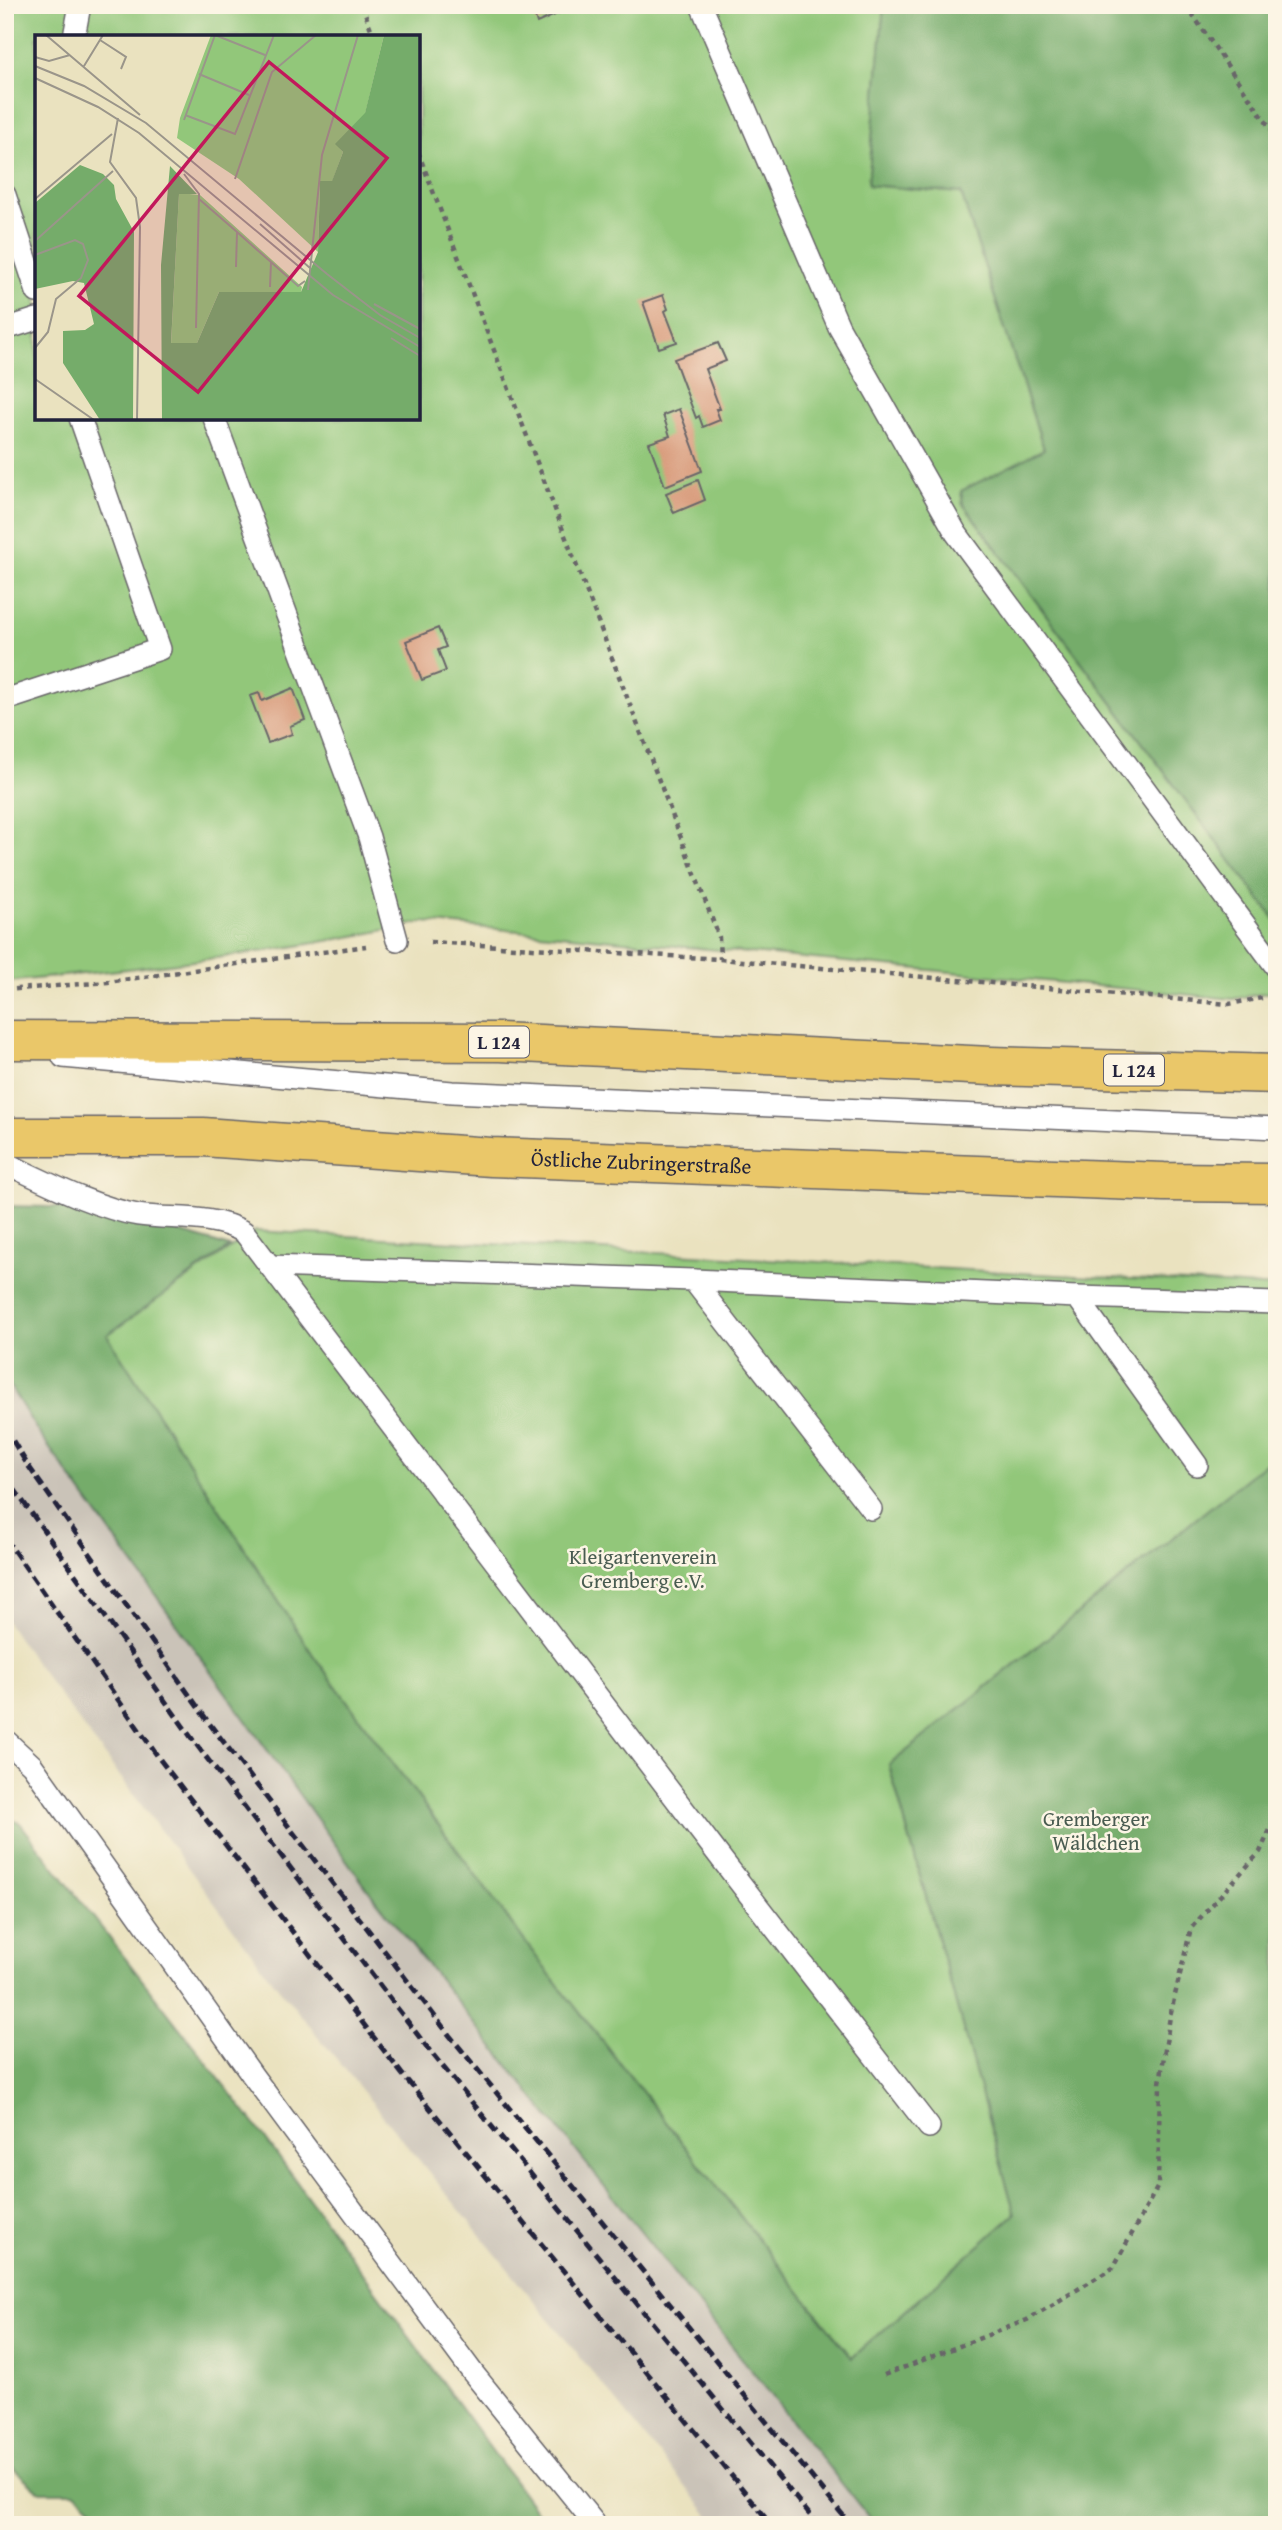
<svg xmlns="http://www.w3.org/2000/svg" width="1282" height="2530" font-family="'Gentium Book Plus',serif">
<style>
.industrial{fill:#cac3b8}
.green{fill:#92c77a;stroke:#5a745a;stroke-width:2;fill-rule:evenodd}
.forest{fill:#75ac6a;stroke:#4c6752;stroke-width:2}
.building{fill:#d99d7e}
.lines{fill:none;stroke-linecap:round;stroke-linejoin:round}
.service-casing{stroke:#686569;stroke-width:24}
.motorway-casing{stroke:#686569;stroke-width:41}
.path{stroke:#686569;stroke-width:4.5;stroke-dasharray:5 5;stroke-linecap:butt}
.service{stroke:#fff;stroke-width:21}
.motorway{stroke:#eac769;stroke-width:38}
.rail{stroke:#22223b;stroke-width:5;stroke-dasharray:10 5;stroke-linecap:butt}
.labels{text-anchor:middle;stroke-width:5;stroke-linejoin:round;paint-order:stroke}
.shield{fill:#fcf5e5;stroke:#63616e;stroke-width:2}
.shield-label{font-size:19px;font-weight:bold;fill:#22223b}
.street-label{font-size:21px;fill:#22223b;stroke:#fcf5e5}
.park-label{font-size:21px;fill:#495c51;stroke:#fcf5e5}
.inset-road{fill:none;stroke:#9a958a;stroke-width:2}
.view{fill:#c2185b;fill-opacity:0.15;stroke:#c2185b;stroke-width:3.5}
.inset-edge{fill:none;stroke:#22223b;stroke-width:3.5}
</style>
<rect width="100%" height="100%" fill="#fcf5e5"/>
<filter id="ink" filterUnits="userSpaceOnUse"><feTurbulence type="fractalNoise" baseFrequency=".0143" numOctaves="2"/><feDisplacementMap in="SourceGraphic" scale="14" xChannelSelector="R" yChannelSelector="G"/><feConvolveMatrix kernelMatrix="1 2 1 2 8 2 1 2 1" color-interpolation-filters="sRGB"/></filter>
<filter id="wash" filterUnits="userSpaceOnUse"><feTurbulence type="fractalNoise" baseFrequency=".00686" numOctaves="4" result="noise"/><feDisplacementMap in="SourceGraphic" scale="28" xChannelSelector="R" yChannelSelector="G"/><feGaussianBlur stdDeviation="1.57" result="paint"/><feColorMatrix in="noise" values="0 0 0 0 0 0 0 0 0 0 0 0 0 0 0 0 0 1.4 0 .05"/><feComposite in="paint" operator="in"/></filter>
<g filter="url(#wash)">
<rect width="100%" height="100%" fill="#eae2bf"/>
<polygon class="industrial" points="5,1378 38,1432 371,1894 875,2525 717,2525 268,1975 23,1646 5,1619"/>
<g class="green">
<path d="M5 5H884L868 185 961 193 1044 450 961 491 963 504 1277 922V991L1233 999 424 922C286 952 146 968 5 982ZM37 37H418V418H37Z"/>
<polygon points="255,1231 1277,1287 1277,1454 889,1765 1015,2214 852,2358 543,1966 313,1655 107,1335"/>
</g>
<g class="forest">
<polygon points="884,5 1277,5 1277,922 963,504 961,491 1044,449 961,193 868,185"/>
<polygon points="5,1206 99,1208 230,1247 107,1335 313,1655 543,1966 852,2358 1015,2214 889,1765 1277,1454 1277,2525 875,2525 371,1894 38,1432 5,1378"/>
<polygon points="5,1817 20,1823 259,2130 546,2525 112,2525 75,2492 40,2492 5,2461"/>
</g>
<g id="blocks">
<g class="building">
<polygon points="531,5 560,5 562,12 537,23"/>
<polygon points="663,295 668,309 665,311 677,342 659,348 643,302"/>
<polygon points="718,343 726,361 705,369 720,409 716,409 720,420 703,427 699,416 696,418 674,359"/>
<polygon points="679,409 702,471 665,486 649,443 670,436 663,415"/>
<polygon points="698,480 705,500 674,513 666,493"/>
<polygon points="438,628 446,647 438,650 446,671 422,680 406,641"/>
<polygon points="293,688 305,720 290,726 292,734 268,743 250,696 259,693 262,701"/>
</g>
</g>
</g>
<g filter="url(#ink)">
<use href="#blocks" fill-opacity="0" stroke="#686569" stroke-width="2"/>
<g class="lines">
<defs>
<g id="service">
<polyline points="701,5 839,327 956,533 1277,968"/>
<polyline points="74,37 80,5"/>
<polyline points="5,195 37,292"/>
<polyline points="5,329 37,319"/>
<polyline points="214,418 369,837 397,940"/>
<polyline points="5,700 160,649 80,418"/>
<polyline points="63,1057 452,1092 1277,1128"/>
<path d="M5 1163C44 1181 95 1208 138 1215 173 1220 213 1214 244 1232L723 1861 929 2127"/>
<polyline points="270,1266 693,1280 871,1509"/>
<polyline points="693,1280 1077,1297 1277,1303"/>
<polyline points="1077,1297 1197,1465"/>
<polyline points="5,1740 32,1765 253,2076 473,2373 596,2525"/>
</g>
<g id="motorway">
<polyline points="5,1040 500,1042 991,1066 1277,1074"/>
<path id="s1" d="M5 1137H203L491 1157 1164 1182 1277 1183"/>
</g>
</defs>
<use href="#service" class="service-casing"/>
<use href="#motorway" class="motorway-casing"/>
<g class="path">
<polyline points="362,5 374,37"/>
<polyline points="1186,5 1277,138"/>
<polyline points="418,152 719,937 720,959"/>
<polyline points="430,942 720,959 1229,1004 1262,998"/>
<polyline points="5,990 108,982 366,946"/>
<polyline points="884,2375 1027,2320 1113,2268 1158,2186 1160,2083 1170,2016 1191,1928 1260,1852 1277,1814"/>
</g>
<use href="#service" class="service"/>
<use href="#motorway" class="motorway"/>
<g class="rail">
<polyline points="5,1428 27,1464 209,1723 450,2036 851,2525"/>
<polyline points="5,1476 193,1740 430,2051 818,2525"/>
<polyline points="5,1538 161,1761 402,2074 772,2525"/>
</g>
</g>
</g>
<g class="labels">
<g class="shield">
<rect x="469" y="1026.5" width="60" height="31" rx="5"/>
<rect x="1104" y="1054.5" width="60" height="31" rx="5"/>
</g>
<g class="shield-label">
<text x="499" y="1049">L 124</text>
<text x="1134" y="1077">L 124</text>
</g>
<g class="street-label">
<text dy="7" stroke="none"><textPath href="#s1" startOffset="637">Östliche Zubringerstraße</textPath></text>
</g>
<g class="park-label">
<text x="643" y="1564">Kleigartenverein<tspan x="643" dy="24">Gremberg e.V.</tspan></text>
<text x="1096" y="1826">Gremberger<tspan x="1096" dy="24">Wäldchen</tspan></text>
</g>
</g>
<g transform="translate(35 35)">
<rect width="385" height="385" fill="#eae2bf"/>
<path d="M176 0H349L330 79 301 109 308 117 297 147 285 146 283 217 204 144 142 103 145 83ZM144 158 165 160 267 252 266 257H184L162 308 136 309Z" fill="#92c77a"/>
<path d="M349 0H385V385H127L126 230 135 131 162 159H144L136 308H162L184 257H266L283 217 285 146H297L308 117 300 109 330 78ZM45 130 68 139 79 150 81 164 99 197 98 385H65L28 328V296L50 295 59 289 49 248 38 246 0 254V168Z" fill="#75ac6a"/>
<path class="inset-road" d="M11 0 105 80M180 0 230 20M65 5 91 22 86 34M0 22 14 26 35 20M0 31 49 51 111 88 292 239 345 280 385 303M49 31 68 0M164 39 214 60M0 43 63 72 104 98 298 260 385 312M150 80 200 99 239 0M83 83 75 127 101 163 105 192 102 385M149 85 180 0M149 139 164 159 161 293M200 144 237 37 281 0M0 164 77 99M164 164 202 197 201 232M225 189 275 233M202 197 263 251 270 246M0 206 78 136M0 220 40 205 48 209 53 225 46 243 21 264 13 297 0 313M235 252 236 227M273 255 287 120 323 0M339 269 385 294M356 303 385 321M0 344 59 385"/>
<path class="view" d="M234 27 352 123 163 357 44 261Z"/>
<rect width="385" height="385" class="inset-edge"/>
</g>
<rect width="1282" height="2530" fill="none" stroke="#fcf5e5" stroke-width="28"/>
</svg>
